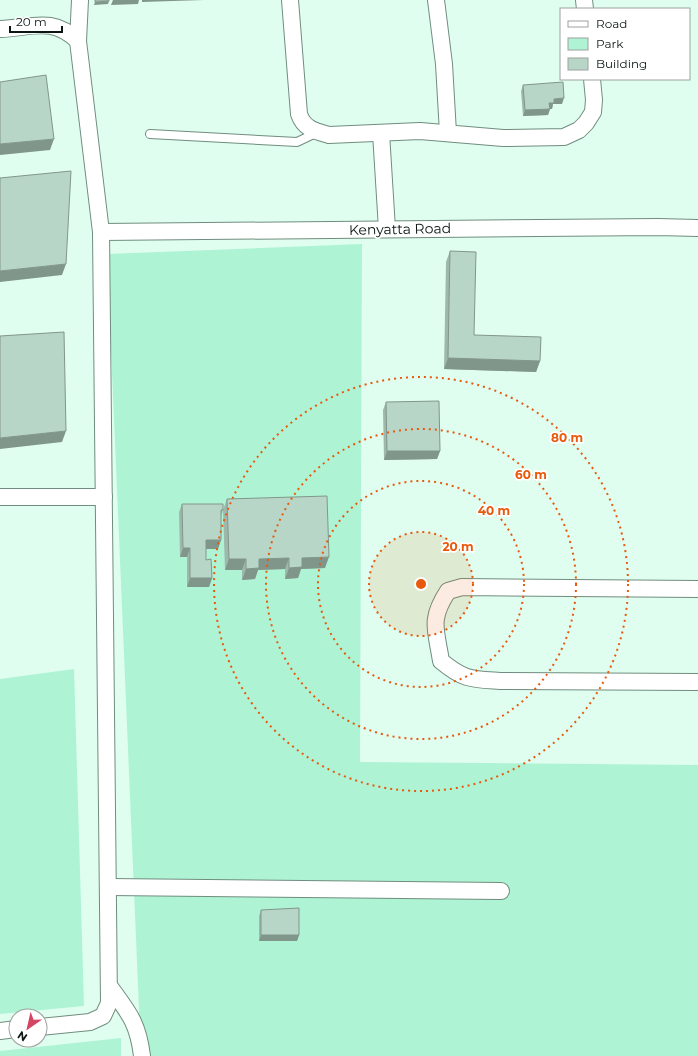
<svg xmlns="http://www.w3.org/2000/svg" width="698" height="1056" font-family="Montserrat,sans-serif">
<style>
.green{fill:#aef4d4}
.lines{fill:none;stroke-linecap:round;stroke-linejoin:round}
.lane-casing{stroke:#708d7f;stroke-width:10}
.street-casing{stroke:#708d7f;stroke-width:18}
.lane{stroke:#fff;stroke-width:8}
.street{stroke:#fff;stroke-width:16}
.wall{fill:#9eb8ab}
.shaded-wall{fill:#81968b}
.building{fill:#b8d6c7;stroke:#81968b}
.ring{fill:none;stroke:#e8590c;stroke-width:2;stroke-dasharray:2 4}
.labels{text-anchor:middle;stroke-width:3.5;stroke-linejoin:round;paint-order:stroke}
.street-label{font-size:14px;fill:#0b1611;stroke:#fff}
.centre{fill:#e8590c;stroke:#fff;stroke-width:2}
.ring-label{font-size:12px;text-anchor:middle;font-weight:bold;fill:#e8590c;stroke:#fff;stroke-width:3.5;stroke-linejoin:round;paint-order:stroke}
</style>
<rect width="100%" height="100%" fill="#dffeef"/>
<g class="green">
<polygon points="362,244 360,762 698,765 698,1056 141,1056 107,254"/>
<polygon points="74,669 84,1006 0,1014 0,679"/>
<polygon points="121,1038 121,1056 0,1056 0,1051"/>
</g>
<g class="lines">
<defs>
<polyline id="lane" points="150,134 297,142 318,132"/>
<g id="street">
<path d="M290 0 299 114C304 129 315 131 329 135L420 131 503 138 564 137 579 130 586 123 593 112 594 100 592 79"/>
<polyline points="436,0 444,64 448,133"/>
<polyline points="584,0 585,9"/>
<path d="M0 29C32 28 52 16 78 41L101 232 109 1003 103 1016 90 1022 40 1027"/>
<polyline points="78,41 80,0"/>
<polyline points="381,133 387,229"/>
<polyline points="101,232 658,227 698,228"/>
<polyline points="0,497 104,497"/>
<path d="M698 589 462 587 448 591C429 620 436 629 441 661 464 680 471 679 500 681L698 682"/>
<polyline points="109,887 501,891"/>
<path d="M110 987C129 1013 138 1023 142 1056"/>
<polyline points="0,1031 16,1029"/>
</g>
</defs>
<use href="#lane" class="lane-casing"/>
<use href="#street" class="street-casing"/>
<use href="#lane" class="lane"/>
<use href="#street" class="street"/>
</g>
<g class="wall">
<polygon points="523,85 562,104 553,104 552,109 550,109 548,115 523,116 521,91"/>
<polygon points="450,251 474,335 540,361 536,372 444,369 446,262"/>
<polygon points="386,402 440,451 437,459 384,460 383,410"/>
<polygon points="227,499 325,568 301,569 298,578 285,579 285,569 258,570 255,579 242,580 242,570 225,570 223,510"/>
<polygon points="182,504 223,510 221,516 221,540 218,549 206,549 206,560 212,578 209,587 187,587 187,557 180,557 179,512"/>
<polygon points="261,910 299,935 297,941 259,941 259,916"/>
</g>
<g class="shaded-wall">
<polygon points="113,0 139,0 138,4 111,5"/>
<polygon points="142,0 204,0 142,2"/>
<polygon points="109,1 108,4 94,5 95,2"/>
<polygon points="564,98 562,104 553,104 552,109 547,109 549,103 554,99"/>
<polygon points="550,109 548,115 523,116 525,110"/>
<polygon points="54,139 50,150 0,155 0,144"/>
<polygon points="66,264 62,275 0,282 0,271"/>
<polygon points="448,358 540,361 536,372 444,369"/>
<polygon points="66,431 62,442 0,449 0,438"/>
<polygon points="387,451 440,451 437,459 384,460"/>
<polygon points="206,540 221,540 218,549 203,549"/>
<polygon points="183,548 190,548 187,557 180,557"/>
<polygon points="329,557 325,568 301,569 298,578 285,579 289,568 302,558"/>
<polygon points="289,558 285,569 258,570 255,579 242,580 246,569 259,559"/>
<polygon points="229,559 246,559 242,570 225,570"/>
<polygon points="190,578 212,578 209,587 187,587"/>
<polygon points="261,935 299,935 297,941 259,941"/>
</g>
<g class="building">
<polygon points="95,0 109,0 109,1 95,2"/>
<polygon points="46,75 54,139 0,144 0,82"/>
<polygon points="563,82 564,98 554,99 554,103 549,103 550,109 525,110 523,85"/>
<polygon points="71,171 66,264 0,271 0,178"/>
<polygon points="450,251 476,252 474,335 541,337 540,361 448,358"/>
<polygon points="64,332 66,431 0,438 0,336"/>
<polygon points="439,401 440,451 387,451 386,402"/>
<polygon points="327,496 329,557 302,558 302,567 289,568 289,558 259,559 259,568 246,569 246,559 229,559 227,499"/>
<polygon points="182,504 223,504 223,510 221,510 221,540 206,540 206,560 211,559 212,578 190,578 190,548 183,548"/>
<polygon points="299,908 299,935 261,935 261,910"/>
</g>
<circle cx="421" cy="584" r="52" fill="#e8590c" fill-opacity=".12"/>
<g class="ring">
<circle cx="421" cy="584" r="52"/>
<circle cx="421" cy="584" r="103"/>
<circle cx="421" cy="584" r="155"/>
<circle cx="421" cy="584" r="207"/>
</g>
<g class="labels">
<g class="street-label">
<text transform="translate(400 229) rotate(-1)" y="5">Kenyatta Road</text>
</g>
</g>
<circle cx="421" cy="584" r="6" class="centre"/>
<g class="ring-label">
<text x="567" y="442">80 m</text>
<text x="531" y="479">60 m</text>
<text x="494" y="515">40 m</text>
<text x="458" y="551">20 m</text>
</g>
<rect x="560" y="8" width="130" height="72" fill="#ffffff" stroke="#9da2a0"/>
<rect x="568" y="21" width="20" height="6" fill="#ffffff" stroke="#9da2a0"/>
<text x="596" y="28" font-size="12" fill="#0b1611">Road</text>
<rect x="568" y="38" width="20" height="12" fill="#aef4d4" stroke="#9da2a0"/>
<text x="596" y="48" font-size="12" fill="#0b1611">Park</text>
<rect x="568" y="58" width="20" height="12" fill="#b8d6c7" stroke="#9da2a0"/>
<text x="596" y="68" font-size="12" fill="#0b1611">Building</text>
<g transform="translate(28 1028) rotate(214)"><circle r="19" fill="#ffffff" stroke="#9da2a0"/>
<path d="M0-3L7 15L0 10L-7 15Z" fill="#d44463"/>
<text y="-6" font-size="11" font-weight="bold" text-anchor="middle" fill="#0b1611">N</text>
</g>
<path d="M10 26v6h52v-6" fill="none" stroke="#0b1611" stroke-width="2"/>
<text x="16" y="26" font-size="12" fill="#0b1611" stroke="#ffffff" stroke-width="3" paint-order="stroke">20 m</text>
</svg>
